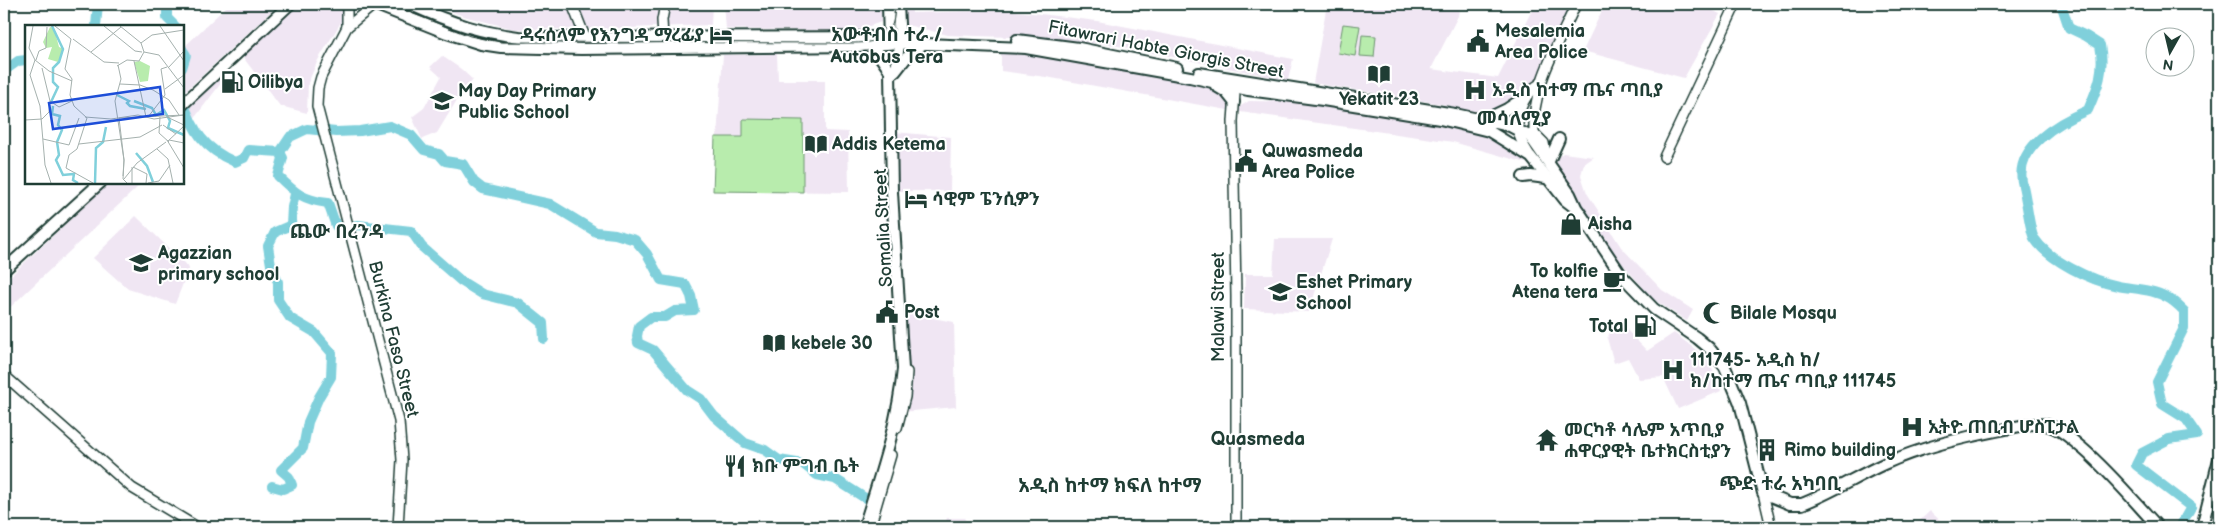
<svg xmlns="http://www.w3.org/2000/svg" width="2223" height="531" font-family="'Balsamiq Sans','Noto Sans Ethiopic',sans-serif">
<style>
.built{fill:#f0e6f3}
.green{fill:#b8ecad;stroke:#6c9470}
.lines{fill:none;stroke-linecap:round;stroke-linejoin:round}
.river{stroke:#80d0db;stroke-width:10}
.secondary-casing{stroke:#1f3d34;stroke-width:12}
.primary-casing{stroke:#1f3d34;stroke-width:14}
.secondary{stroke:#fff;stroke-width:9}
.primary{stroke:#fff;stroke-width:10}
.tram{stroke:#1f3d34;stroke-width:1}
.labels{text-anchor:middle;stroke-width:4;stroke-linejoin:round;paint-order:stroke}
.poi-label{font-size:18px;font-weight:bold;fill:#1f3d34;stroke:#fff;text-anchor:start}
.street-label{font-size:18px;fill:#1f3d34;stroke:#fff}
.neighbourhood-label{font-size:19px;font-weight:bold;fill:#1f3d34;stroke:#fff}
.inset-river{fill:none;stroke:#80d0db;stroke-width:2.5}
.inset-road{fill:none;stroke:#a5b1ae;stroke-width:1}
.view{fill:#1d4ed8;fill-opacity:0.15;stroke:#1d4ed8;stroke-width:2.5}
.inset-edge{fill:none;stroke:#1f3d34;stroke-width:2.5}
</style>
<rect width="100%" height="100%" fill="#fff"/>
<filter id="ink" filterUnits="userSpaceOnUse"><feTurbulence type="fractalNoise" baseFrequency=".02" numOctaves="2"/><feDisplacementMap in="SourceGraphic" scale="10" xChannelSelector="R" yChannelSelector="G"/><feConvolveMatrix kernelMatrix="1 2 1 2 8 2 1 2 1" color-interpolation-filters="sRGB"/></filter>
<g filter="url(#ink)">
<g class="built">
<polygon points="229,4 279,4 183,93 183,48"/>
<polygon points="296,4 352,4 318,60 308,83 307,113 280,106 242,56 285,17"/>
<polygon points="433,4 712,4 711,25 600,29 514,29 463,16"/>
<polygon points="724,4 881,4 881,22 855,31 726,29"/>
<polygon points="902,4 911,4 912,13 1008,10 1097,21 1293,59 1288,80 1113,45 1040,38 948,35 903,24"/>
<polygon points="1327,4 1460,4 1458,16 1431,69 1498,78 1535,4 1571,4 1538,78 1510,104 1487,117 1442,104 1313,83"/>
<polygon points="1605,4 1699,4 1720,14 1684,78 1583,51"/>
<polygon points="1001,52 1041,55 1195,80 1218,92 1233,111 1249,101 1315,102 1484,132 1530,164 1453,142 1233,111 1046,77 1001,71"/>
<polygon points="777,54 778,80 825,80 825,131 848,132 849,192 713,191 723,55"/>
<polygon points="442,56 461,69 473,80 460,95 437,133 422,139 412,117 424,108 441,77 430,67"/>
<polygon points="217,80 222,82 183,133 183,112"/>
<polygon points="894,132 951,137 950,191 896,191"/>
<polygon points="1563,153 1594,157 1584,164 1581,175 1587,193 1621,247 1662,290 1693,310 1687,321 1653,299 1612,252 1564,188 1556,159"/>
<polygon points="109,183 142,183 4,313 4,282"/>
<polygon points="136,216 189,268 175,304 128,289 93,258"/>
<polygon points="1275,239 1332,239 1309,312 1244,309 1245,274 1273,274"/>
<polygon points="900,312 954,322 956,407 901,412"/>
<polygon points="1617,320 1647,351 1674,333 1708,359 1721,391 1678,409 1663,377 1639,379 1628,358 1614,363 1607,338"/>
<polygon points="1930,511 1947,527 1913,527"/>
<polygon points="947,518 964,518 970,527 944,527"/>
</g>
<g class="green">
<polygon points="1343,24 1360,26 1355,56 1338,53"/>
<polygon points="1362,35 1376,36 1374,57 1360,56"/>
<polygon points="743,119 803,120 803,192 713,191 715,137 743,137"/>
</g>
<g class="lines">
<g class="river">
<polyline points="167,4 167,18 175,26"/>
<path d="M2061 4 2069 28 2086 36 2100 45C2105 71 2098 87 2088 110 2059 122 2012 148 2023 186 2026 197 2030 232 2034 238 2049 261 2092 281 2118 286 2133 289 2153 289 2166 297 2173 300 2179 306 2184 311V328L2157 382 2162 404 2186 419 2197 435 2169 439 2142 453 2136 465 2191 507 2180 527"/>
<polyline points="96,26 98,4"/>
<polyline points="182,49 186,55 182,68"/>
<polyline points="4,71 18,61 26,60"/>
<path d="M182 99C193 131 204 149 235 162L244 158 248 150 280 152 283 158 278 176C295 193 303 200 328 203L336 226 341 228 358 225 411 231 422 247 461 281 482 294 518 303 543 323 544 339"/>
<polyline points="280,152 290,137 307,129 336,132 360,131 390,126 411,135 424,150 439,154 445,161 463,164 474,182 483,189 550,204 596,232 615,234 635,240 647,254 661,280 685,284 691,296 694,310 675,311 665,317 651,317 639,326 637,336 638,343 653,350 687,390 701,399 714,416 745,443 765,450 779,460 803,464 817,475 835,479 865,498"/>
<polyline points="272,486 283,489 292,485 289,477 281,470 303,448 308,422 319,397 331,377 332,353 314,332 290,318 278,300 278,282 271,265 268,246 275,232 291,225 292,207 295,194"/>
</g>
<defs>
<g id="secondary">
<polyline points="375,4 347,27 321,77 318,88 317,106 399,421 402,460 398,527"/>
<polyline points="572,4 585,37"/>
<polyline points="347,27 347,4"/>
<polyline points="663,38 662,20 665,4"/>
<polyline points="895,72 900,43"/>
<path d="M1531 157C1526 149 1517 137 1518 127 1518 110 1526 91 1541 83"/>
<polyline points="1664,157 1736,4"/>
<path d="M1547 159 1544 143 1534 133C1531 87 1558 45 1576 4"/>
<polyline points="4,375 132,488 197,527"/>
<polyline points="897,428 905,397 907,372"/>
<polyline points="1763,493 1771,527"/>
<polyline points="870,527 891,455"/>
<polyline points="1236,527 1236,296 1233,121 1236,80"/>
</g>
<g id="primary">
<path d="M374 4 447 33 481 44 501 47 581 49 763 47 859 46 900 43 1026 48 1190 77 1248 90 1323 100 1440 119 1489 131 1531 157 1565 200 1578 210 1622 276 1654 309 1697 338 1709 348 1725 367 1740 403 1763 493 1790 504H1802C1831 493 1857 476 1884 464 1922 447 1961 438 2001 430 2017 427 2035 421 2050 426 2063 430 2072 440 2082 448 2110 472 2133 500 2158 527"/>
<path d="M409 4C451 23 483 34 530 38L910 37"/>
<polyline points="888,4 889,42"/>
<polyline points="898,4 900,43"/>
<polyline points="1017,40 1079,48 1177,68"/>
<polyline points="895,72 906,58 923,44"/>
<polyline points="1199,73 1455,114 1510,126 1529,136 1533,141 1570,194 1576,207"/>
<polyline points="1216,86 1226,92 1234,102"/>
<polyline points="182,105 290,4"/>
<polyline points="1484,120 1507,109 1525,97"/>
<polyline points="1549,161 1559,139"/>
<polyline points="1523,177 1531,176 1546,178"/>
<polyline points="4,270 101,182"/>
<path d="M864 527C880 475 898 424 903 369L892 192 890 71 872 45"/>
<polyline points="2202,527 2219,459"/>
</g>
</defs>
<use href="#secondary" class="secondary-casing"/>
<use href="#primary" class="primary-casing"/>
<use href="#secondary" class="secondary"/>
<use href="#primary" class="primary"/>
<path class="tram" d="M388 4 470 36 500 42 853 43C883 43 895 35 895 4"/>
</g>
</g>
<defs>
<symbol id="hotel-bare" viewBox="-9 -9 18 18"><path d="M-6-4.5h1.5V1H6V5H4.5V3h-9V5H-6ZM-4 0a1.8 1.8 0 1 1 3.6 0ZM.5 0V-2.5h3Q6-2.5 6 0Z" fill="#1f3d34" stroke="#fff" stroke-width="2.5" paint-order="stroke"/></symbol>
<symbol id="civic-bare" viewBox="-9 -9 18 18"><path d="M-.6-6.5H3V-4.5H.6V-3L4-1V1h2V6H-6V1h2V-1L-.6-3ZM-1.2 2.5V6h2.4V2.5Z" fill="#1f3d34" stroke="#fff" stroke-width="2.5" paint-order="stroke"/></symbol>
<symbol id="library-bare" viewBox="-9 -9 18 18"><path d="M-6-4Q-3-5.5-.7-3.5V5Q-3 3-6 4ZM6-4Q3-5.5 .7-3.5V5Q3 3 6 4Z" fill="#1f3d34" stroke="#fff" stroke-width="2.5" paint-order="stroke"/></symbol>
<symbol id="fuel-bare" viewBox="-9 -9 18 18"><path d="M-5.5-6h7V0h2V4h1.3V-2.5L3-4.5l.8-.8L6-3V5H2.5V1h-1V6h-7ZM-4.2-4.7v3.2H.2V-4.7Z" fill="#1f3d34" stroke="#fff" stroke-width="2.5" paint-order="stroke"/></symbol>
<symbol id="hospital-bare" viewBox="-9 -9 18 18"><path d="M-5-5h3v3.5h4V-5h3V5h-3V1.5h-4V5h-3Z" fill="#1f3d34" stroke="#fff" stroke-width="2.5" paint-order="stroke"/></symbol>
<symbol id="school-bare" viewBox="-9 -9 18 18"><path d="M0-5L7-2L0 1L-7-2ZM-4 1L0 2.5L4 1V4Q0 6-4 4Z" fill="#1f3d34" stroke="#fff" stroke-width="2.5" paint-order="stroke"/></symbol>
<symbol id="shop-bare" viewBox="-9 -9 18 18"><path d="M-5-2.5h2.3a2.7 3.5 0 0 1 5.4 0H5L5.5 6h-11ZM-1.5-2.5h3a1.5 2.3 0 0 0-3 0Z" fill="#1f3d34" stroke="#fff" stroke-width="2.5" paint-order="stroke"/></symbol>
<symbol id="cafe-bare" viewBox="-9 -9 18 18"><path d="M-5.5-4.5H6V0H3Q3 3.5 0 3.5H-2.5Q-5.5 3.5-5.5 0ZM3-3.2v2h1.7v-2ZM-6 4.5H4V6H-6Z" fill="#1f3d34" stroke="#fff" stroke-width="2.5" paint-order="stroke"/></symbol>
<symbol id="mosque-bare" viewBox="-9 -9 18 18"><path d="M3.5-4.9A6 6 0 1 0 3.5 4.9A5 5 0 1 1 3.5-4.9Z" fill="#1f3d34" stroke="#fff" stroke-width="2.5" paint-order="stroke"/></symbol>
<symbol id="temple-bare" viewBox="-9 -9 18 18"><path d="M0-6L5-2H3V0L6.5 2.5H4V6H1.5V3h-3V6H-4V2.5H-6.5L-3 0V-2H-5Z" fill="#1f3d34" stroke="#fff" stroke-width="2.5" paint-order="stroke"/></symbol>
<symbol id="building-bare" viewBox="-9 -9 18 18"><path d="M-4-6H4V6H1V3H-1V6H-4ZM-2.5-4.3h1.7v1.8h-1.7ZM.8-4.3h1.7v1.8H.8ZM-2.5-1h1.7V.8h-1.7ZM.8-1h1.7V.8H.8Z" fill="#1f3d34" stroke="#fff" stroke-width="2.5" paint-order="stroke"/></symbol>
<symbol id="restaurant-bare" viewBox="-9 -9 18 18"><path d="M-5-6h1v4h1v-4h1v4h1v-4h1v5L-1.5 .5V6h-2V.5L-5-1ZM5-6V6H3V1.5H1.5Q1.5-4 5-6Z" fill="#1f3d34" stroke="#fff" stroke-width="2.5" paint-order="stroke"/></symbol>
</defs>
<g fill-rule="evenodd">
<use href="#hotel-bare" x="705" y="19" width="32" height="32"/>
<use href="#civic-bare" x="1462" y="25" width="32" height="32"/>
<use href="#library-bare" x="1363" y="58" width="32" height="32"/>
<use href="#fuel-bare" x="216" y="66" width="32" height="32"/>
<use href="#hospital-bare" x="1459" y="74" width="32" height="32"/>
<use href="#school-bare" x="426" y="85" width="32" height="32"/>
<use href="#library-bare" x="800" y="128" width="32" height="32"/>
<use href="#civic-bare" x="1230" y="145" width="32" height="32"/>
<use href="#hotel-bare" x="900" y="183" width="32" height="32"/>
<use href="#shop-bare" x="1555" y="208" width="32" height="32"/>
<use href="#school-bare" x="125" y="247" width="32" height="32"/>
<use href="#cafe-bare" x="1598" y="265" width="32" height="32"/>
<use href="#school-bare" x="1264" y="276" width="32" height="32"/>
<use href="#civic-bare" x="871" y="296" width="32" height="32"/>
<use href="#mosque-bare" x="1698" y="297" width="32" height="32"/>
<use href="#fuel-bare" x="1629" y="310" width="32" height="32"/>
<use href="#library-bare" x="758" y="327" width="32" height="32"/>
<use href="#hospital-bare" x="1657" y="354" width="32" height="32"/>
<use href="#hospital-bare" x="1896" y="411" width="32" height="32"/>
<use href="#temple-bare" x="1531" y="424" width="32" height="32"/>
<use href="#building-bare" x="1751" y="434" width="32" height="32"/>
<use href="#restaurant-bare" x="719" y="450" width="32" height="32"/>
</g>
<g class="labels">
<g class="poi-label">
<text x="1495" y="37">Mesalemia<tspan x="1495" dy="21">Area Police</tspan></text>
<text x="704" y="41" text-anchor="end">ዳሩሰላም የእንግዳ ማረፊያ</text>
<text x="248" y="88">Oilibya</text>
<text x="1492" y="96">አዲስ ከተማ ጤና ጣቢያ</text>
<text x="458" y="97">May Day Primary<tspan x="458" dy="21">Public School</tspan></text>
<text x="1379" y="105" text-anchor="middle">Yekatit 23</text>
<text x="832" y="150">Addis Ketema</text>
<text x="1262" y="157">Quwasmeda<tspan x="1262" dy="21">Area Police</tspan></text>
<text x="932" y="205">ሳዊም ፔንሲዎን</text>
<text x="1588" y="230">Aisha</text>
<text x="158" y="259">Agazzian<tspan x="158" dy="21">primary school</tspan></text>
<text x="1598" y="277" text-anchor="end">To kolfie<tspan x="1598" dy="21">Atena tera</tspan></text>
<text x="1296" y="288">Eshet Primary<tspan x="1296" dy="21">School</tspan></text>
<text x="904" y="318">Post</text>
<text x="1730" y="319">Bilale Mosqu</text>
<text x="1628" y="332" text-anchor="end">Total</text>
<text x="791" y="349">kebele 30</text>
<text x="1690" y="366">111745- አዲስ ከ/<tspan x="1690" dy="21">ክ/ከተማ ጤና ጣቢያ 111745</tspan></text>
<text x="1928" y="433">ኢትዮ ጠቢብ ሆስፒታል</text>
<text x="1564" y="436">መርካቶ ሳሌም አጥቢያ<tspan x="1564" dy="21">ሐዋርያዊት ቤተክርስቲያን</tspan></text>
<text x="1784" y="456">Rimo building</text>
<text x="752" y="472">ክቡ ምግብ ቤት</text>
</g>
<g class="street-label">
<text transform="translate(1166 49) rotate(11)" y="6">Fitawrari Habte Giorgis Street</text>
<text transform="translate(883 228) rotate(-93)" y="6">Somalia Street</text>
<text transform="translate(1218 307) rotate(-90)" y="6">Malawi Street</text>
<text transform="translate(394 339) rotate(76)" y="6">Burkina Faso Street</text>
</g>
<g class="neighbourhood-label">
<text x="887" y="41">አውቶብስ ተራ /<tspan x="887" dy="22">Autobus Tera</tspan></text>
<text x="1514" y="125">መሳለሚያ</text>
<text x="337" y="238">ጨው በረንዳ</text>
<text x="1258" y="445">Quasmeda</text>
<text x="1780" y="490">ጭድ ተራ አካባቢ</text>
<text x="1110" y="492">አዲስ ከተማ ክፍለ ከተማ</text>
</g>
</g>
<g transform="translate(25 25)">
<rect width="159" height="159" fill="#fff"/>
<path d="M25 2 29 3 34 22 39 24 33 37 23 34 27 22 21 23 18 17ZM115 36 125 41 123 56 115 57 109 37Z" fill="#b8ecad"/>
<path class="inset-river" d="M92 70 104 76 102 78 105 81 121 84M109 76 127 83 131 90 139 85 145 96 143 103 159 110M26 77 33 62 28 57V43L34 37 38 24 27 1M28 81 27 89 35 91 33 100 37 105 32 117 34 130 31 135 38 150 49 149 48 155 53 158M111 128 122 141 128 157M70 158 71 123 78 117 81 102"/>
<path class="inset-road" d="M8 1 4 23 10 35 5 50 15 81 20 140 26 158M30 1 46 14 40 44 47 54 45 70 49 81 62 93 52 124 44 130 41 143 68 158M79 1 110 26 117 27M95 1 116 18 119 27 134 30 159 63M135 1 159 36M48 14 79 37 94 38M116 18 127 10 159 5M66 27 96 2M10 35 24 46 47 56M11 35 14 26 21 23 22 2M109 36 121 92M93 40 96 54 90 76 99 135 98 151M92 41 102 35 114 36 119 27M143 43 159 26M95 59 115 60 128 65 144 75 154 90M140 64 159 50M25 76 34 82 47 76M60 92 86 94 113 90 129 94 159 90M123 92 140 70 136 44 142 42M135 92 134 108 144 117M142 92 159 100M0 95 17 94 24 87 25 76 17 43M138 100 151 109M18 114 44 120 54 93M142 115 159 143M144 115 159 118M143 116 159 101M54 119 115 112 137 100M132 124 143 134 148 158M108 142 122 149 121 158M99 154 112 138 141 117M102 158 98 154 99 135 94 93 159 90M107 158V142M123 158 134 156 145 140"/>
<path class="view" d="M135 62 138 89 28 104 24 78Z"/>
<rect width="159" height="159" class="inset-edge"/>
</g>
<rect width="2223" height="531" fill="none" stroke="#fff" stroke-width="20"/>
<rect x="10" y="10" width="2203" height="511" fill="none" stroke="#1f3d34" stroke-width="2" filter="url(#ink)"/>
<g transform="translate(2170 52) rotate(188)"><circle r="24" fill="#ffffff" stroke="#a5b1ae"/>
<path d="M0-4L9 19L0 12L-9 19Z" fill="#1f3d34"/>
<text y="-8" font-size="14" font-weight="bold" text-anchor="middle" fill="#1f3d34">N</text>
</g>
</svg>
